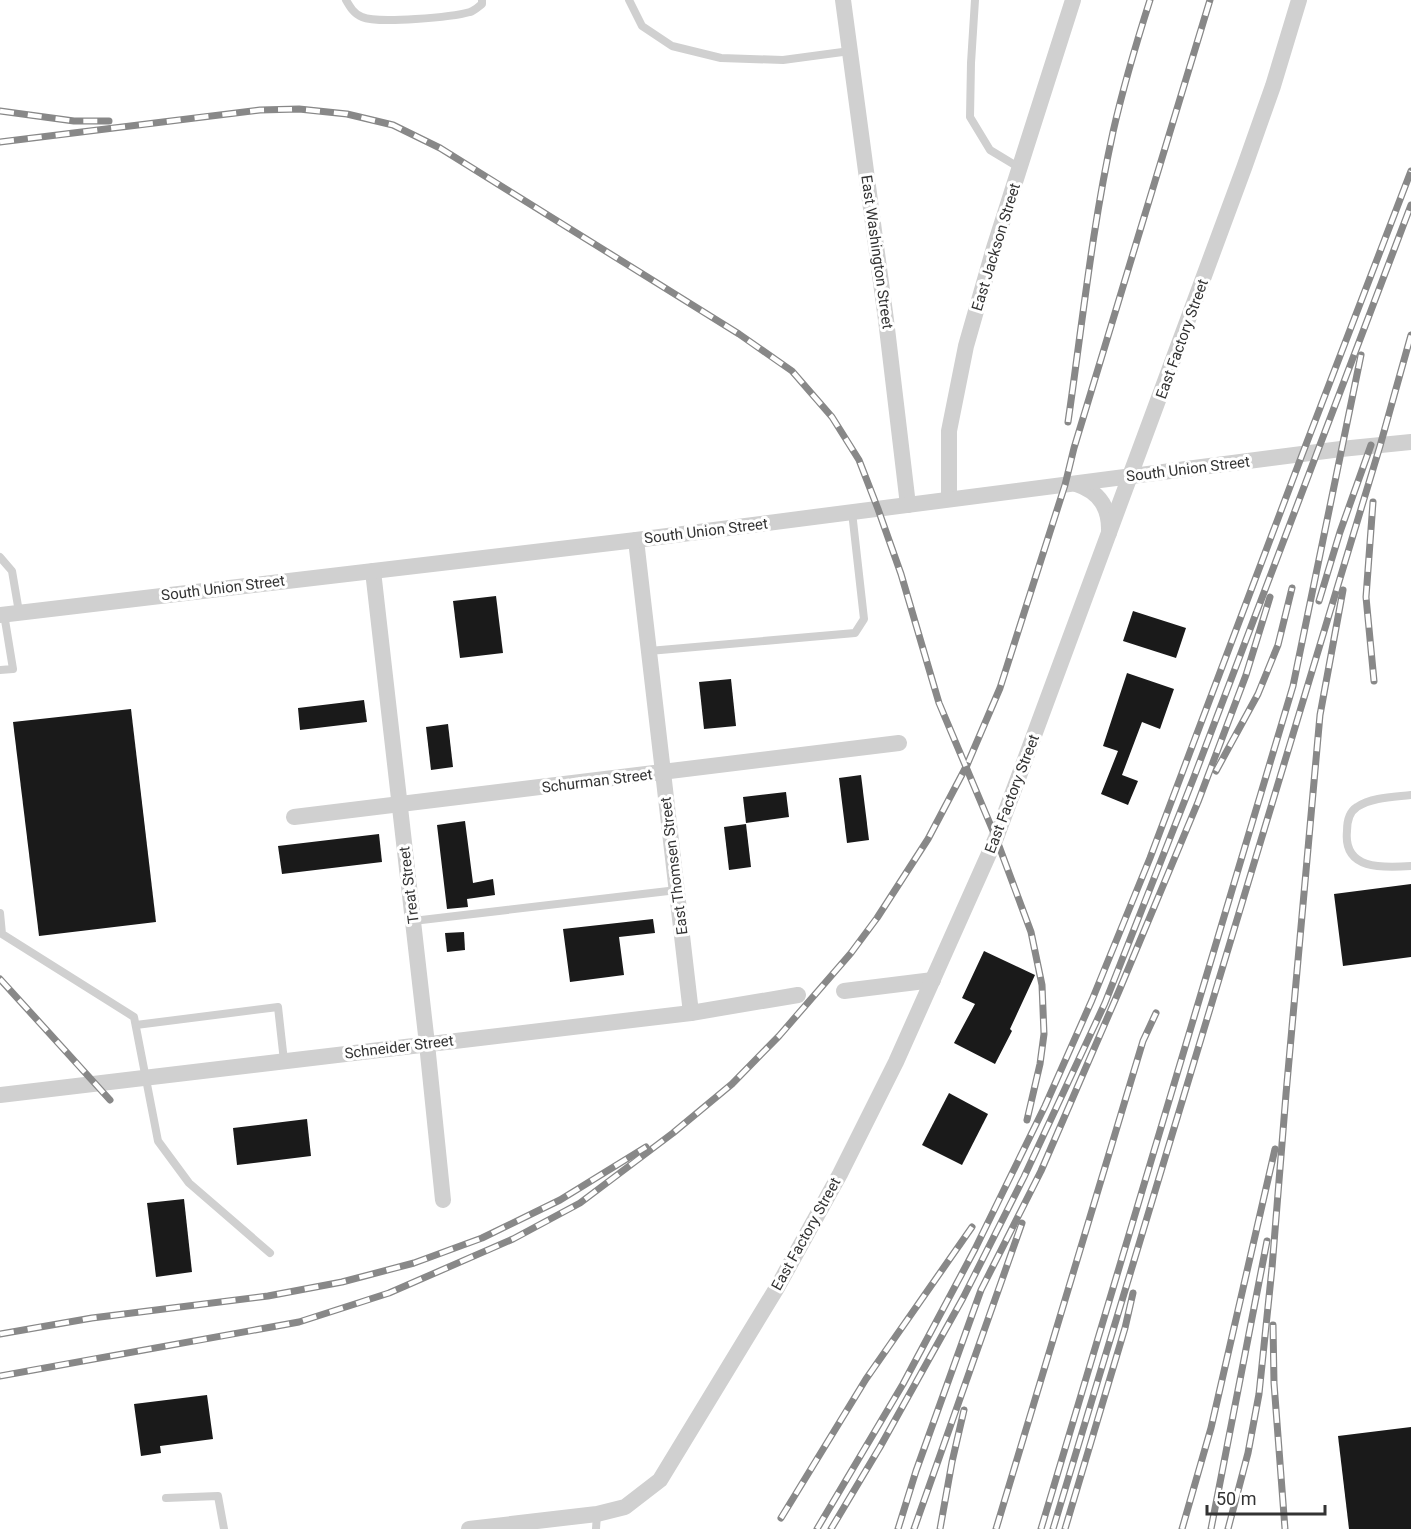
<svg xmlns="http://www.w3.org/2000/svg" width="1411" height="1529" font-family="Roboto,sans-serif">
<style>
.building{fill:#1a1a1a}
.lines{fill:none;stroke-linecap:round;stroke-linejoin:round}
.service{stroke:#d0d0d0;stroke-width:8}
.minor{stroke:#d0d0d0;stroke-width:16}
.rail-casing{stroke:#888;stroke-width:7}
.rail{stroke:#fff;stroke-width:4.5;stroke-dasharray:14;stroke-linecap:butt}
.labels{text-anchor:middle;stroke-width:6;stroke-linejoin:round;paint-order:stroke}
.street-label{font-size:15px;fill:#333;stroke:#fff}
</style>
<rect width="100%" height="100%" fill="#fff"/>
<g class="building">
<polygon points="496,596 503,653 460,658 453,601"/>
<polygon points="1133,611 1186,628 1176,658 1123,641"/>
<polygon points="1127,673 1174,689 1160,729 1142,722 1122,775 1138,781 1128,805 1101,794 1118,751 1103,746"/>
<polygon points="731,679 736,726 704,729 699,682"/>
<polygon points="364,700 367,722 300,730 298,708"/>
<polygon points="131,709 156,922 39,936 13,722"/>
<polygon points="448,724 453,767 431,770 426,727"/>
<polygon points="861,775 869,840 847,843 839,778"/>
<polygon points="786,792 789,817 746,823 743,797"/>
<polygon points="465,821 473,883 493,879 495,895 467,899 468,907 447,909 437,825"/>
<polygon points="746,824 751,867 729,870 724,827"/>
<polygon points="379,834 382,862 282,874 278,846"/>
<polygon points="1411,884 1411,957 1343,966 1334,894"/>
<polygon points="653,919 655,933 619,937 624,975 570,982 563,929"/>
<polygon points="464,932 465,950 447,952 445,933"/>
<polygon points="984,951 1035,975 1010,1029 1012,1031 995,1064 954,1043 975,1004 962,998"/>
<polygon points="949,1093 988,1114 962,1165 922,1145"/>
<polygon points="307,1119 311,1156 237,1165 233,1128"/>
<polygon points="184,1199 192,1272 156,1277 147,1203"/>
<polygon points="207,1395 213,1439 160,1446 161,1453 141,1456 134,1404"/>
<polygon points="1411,1427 1411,1529 1349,1529 1338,1436"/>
</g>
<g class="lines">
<g class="service">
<path d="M346 0C350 7 354 14 362 17 378 24 453 17 470 12 474 11 478 7 482 4V0"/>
<polyline points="629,0 642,26 672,46 721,58 783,60 850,51"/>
<polyline points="975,0 971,63 970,117 990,150 1020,168"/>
<polyline points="0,557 12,571 19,612"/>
<polyline points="649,651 855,633 864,619 852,512"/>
<polyline points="0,670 13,669 4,614"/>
<path d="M1411 795C1394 797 1372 797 1357 807 1349 812 1347 823 1347 831 1343 870 1382 868 1411 866"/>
<polyline points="0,913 2,934 134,1017 158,1141 189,1183 270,1253"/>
<polyline points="413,921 677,890"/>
<polyline points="136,1025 278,1007 284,1061"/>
<polyline points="166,1498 218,1496 224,1529"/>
<polyline points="596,1529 597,1514"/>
</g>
<g class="minor">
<polyline points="843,0 886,320 908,505"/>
<path d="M1076 484C1100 492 1110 508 1109 533"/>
<polyline points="949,499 949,431 966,346 994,248 1073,0"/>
<polyline points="636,540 691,1013"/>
<polyline points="373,571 427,1044 443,1200"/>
<polyline points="0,615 636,540 1341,449 1411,442"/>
<polyline points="294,817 899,743"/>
<polyline points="844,991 933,980"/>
<polyline points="0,1095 691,1013 798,995"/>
<polyline points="469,1529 597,1514 625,1507 660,1480 778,1286 840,1174 896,1062 996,838 1244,168 1273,86 1299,0"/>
</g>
<defs>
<g id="rail">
<polyline points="0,111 74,121 109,121"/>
<polyline points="0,142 260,110 299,109 347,114 393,125 440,148 739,334 792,371 832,417 859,460 878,509 901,574 939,703 996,838 1031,932 1042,985 1044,1034 1040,1064 1027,1120"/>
<path d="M1068 422C1082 326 1092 228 1113 132 1123 88 1136 44 1150 0"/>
<polyline points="1373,502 1366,597 1374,681"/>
<polyline points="1319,601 1340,532 1371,445"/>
<polyline points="1216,771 1258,694 1278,645 1292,588"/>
<polyline points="0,979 110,1100"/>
<polyline points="1273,1325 1274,1383 1285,1529"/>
<polyline points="0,1334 92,1318 268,1296 342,1282 414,1263 482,1238 560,1200 646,1147"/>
<polyline points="0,1376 299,1322 389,1293 513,1239 580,1203 673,1133 732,1084 779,1036 851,953 877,918 928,839 967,765 1000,688 1065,485 1074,448 1210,0"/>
<polyline points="781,1518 866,1379 972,1227"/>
<polyline points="817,1529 903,1384 975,1249 1045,1106 1092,1000 1150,858 1302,455 1411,171"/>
<polyline points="831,1529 880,1447 963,1298 1024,1177 1105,1003 1194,777 1411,205"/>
<polyline points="898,1529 916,1471 981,1290 1041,1171 1119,991 1198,802 1246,675 1270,597"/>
<polyline points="914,1529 1022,1223"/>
<polyline points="940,1529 952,1462 964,1410"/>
<polyline points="996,1529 1143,1041 1156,1013"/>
<polyline points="1041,1529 1293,686 1361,355"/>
<polyline points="1053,1529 1380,446 1411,335"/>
<polyline points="1065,1529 1125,1328 1133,1293"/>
<polyline points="1182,1529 1211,1428 1275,1149"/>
<polyline points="1211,1529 1267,1241"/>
<polyline points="1228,1529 1248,1453 1259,1394 1272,1268 1286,1094 1320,715 1343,590"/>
</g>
</defs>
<use href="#rail" class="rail-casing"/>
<use href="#rail" class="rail"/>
</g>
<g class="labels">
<g class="street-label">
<text transform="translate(996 247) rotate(-73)" y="5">East Jackson Street</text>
<text transform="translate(877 252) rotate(82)" y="5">East Washington Street</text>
<text transform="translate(1182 339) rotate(-70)" y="5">East Factory Street</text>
<text transform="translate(1188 469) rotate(-7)" y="5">South Union Street</text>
<text transform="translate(706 531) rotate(-7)" y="5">South Union Street</text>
<text transform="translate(223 588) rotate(-7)" y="5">South Union Street</text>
<text transform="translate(597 781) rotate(-7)" y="5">Schurman Street</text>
<text transform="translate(1012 794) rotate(-69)" y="5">East Factory Street</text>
<text transform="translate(674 866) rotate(-97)" y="5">East Thomsen Street</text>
<text transform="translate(409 885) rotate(-97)" y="5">Treat Street</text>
<text transform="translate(399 1047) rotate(-7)" y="5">Schneider Street</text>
<text transform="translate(806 1234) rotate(-61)" y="5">East Factory Street</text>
</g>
</g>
<path d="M1207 1505v9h118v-9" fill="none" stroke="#333333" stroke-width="3"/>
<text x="1216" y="1505" font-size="18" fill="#333333" stroke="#ffffff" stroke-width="4.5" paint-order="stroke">50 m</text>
</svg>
